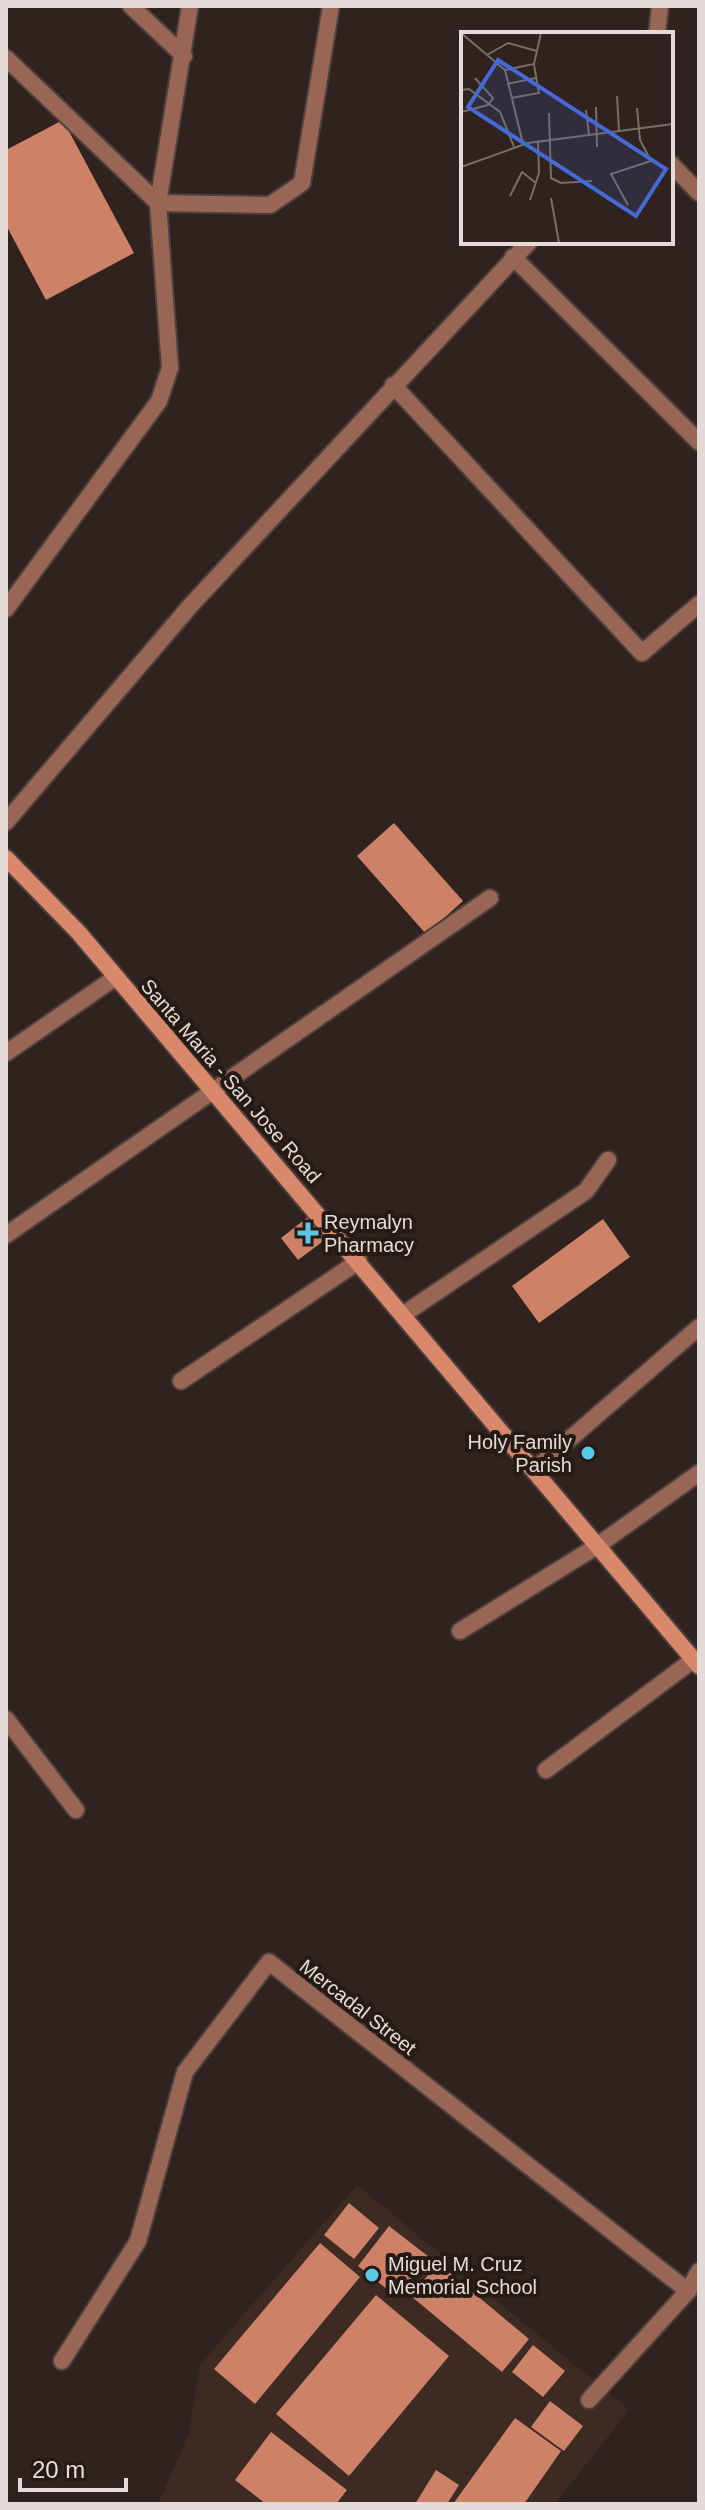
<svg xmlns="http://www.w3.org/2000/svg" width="705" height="2510" font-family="Helvetica,sans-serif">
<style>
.built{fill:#3d2a23}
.building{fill:#cd8268}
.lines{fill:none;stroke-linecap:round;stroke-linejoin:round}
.lane-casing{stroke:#4d403d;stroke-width:20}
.street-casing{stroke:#4d403d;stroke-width:20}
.secondary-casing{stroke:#4d403d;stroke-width:20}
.lane{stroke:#996554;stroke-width:16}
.street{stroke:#996554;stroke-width:16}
.secondary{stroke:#da886b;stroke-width:16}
.poi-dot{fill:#5cc7e7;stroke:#261a15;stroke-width:3}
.labels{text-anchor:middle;stroke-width:8;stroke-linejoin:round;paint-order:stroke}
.street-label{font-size:20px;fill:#e4dbd8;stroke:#261a15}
.poi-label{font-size:20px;fill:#e4dbd8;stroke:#261a15;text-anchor:start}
.inset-road{fill:none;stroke:#786d69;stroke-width:2}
.view{fill:#456ad8;fill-opacity:0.15;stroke:#456ad8;stroke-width:4}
.inset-edge{fill:none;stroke:#e4dbd8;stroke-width:4}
</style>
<rect width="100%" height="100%" fill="#30231f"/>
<polygon class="built" points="357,2185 629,2410 555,2504 158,2504 189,2433 200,2365"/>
<g class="building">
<polygon points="63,120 134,253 46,300 6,225 6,150"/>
<polygon points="394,823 463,901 426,934 357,856"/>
<polygon points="308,1217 326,1239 298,1260 281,1238"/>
<polygon points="603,1219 630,1257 539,1323 512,1286"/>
<polygon points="349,2203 379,2228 354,2259 324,2235"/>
<polygon points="389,2226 429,2257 397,2297 358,2266"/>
<polygon points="320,2243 360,2277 255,2404 214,2369"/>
<polygon points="438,2263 529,2339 502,2372 411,2296"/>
<polygon points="376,2295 449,2356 349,2476 276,2414"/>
<polygon points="533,2345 565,2371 543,2397 512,2372"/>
<polygon points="550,2401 583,2426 564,2451 531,2427"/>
<polygon points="515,2418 561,2451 524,2504 453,2504"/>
<polygon points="271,2432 347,2490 336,2504 266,2504 235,2480"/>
<polygon points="436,2470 459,2485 447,2504 415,2504"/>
</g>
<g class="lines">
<defs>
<g id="lane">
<polyline points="460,1631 597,1546"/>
<polyline points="546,1770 693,1660"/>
<polyline points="589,2400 688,2291"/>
</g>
<g id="street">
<polyline points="131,6 184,56"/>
<polyline points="657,34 660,6"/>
<polyline points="6,58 158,203 270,205 302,183 331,6"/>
<polyline points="671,164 699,193"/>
<polyline points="513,257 699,442"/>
<polyline points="393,385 642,653 699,604"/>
<polyline points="6,609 159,401 170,368 158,203 190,6"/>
<polyline points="6,822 191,605 529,242"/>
<polyline points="6,1053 116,977"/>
<polyline points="6,1235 490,898"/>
<polyline points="404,1314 586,1191 608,1160"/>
<polyline points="181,1381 359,1261"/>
<polyline points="534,1470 699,1327"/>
<polyline points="597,1546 699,1473"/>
<polyline points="6,1719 76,1810"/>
<polyline points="62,2361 138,2241 185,2072 269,1962 688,2291 699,2271"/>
</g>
<polyline id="secondary" points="6,858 79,933 699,1666"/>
</defs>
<use href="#lane" class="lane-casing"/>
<use href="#street" class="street-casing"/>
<use href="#secondary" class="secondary-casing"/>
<use href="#lane" class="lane"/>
<use href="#street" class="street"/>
<use href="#secondary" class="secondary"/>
</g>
<g class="poi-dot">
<path d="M304 1221h8v8h8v8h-8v8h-8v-8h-8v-8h8z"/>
<circle cx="588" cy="1453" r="8"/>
<circle cx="372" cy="2275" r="8"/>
</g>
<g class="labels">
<g class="street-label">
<text transform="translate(231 1081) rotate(49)" y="7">Santa Maria - San Jose Road</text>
<text transform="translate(358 2007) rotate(38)" y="7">Mercadal Street</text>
</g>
<g class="poi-label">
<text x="324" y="1229">Reymalyn<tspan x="324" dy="23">Pharmacy</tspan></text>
<text x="572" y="1449" text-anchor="end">Holy Family<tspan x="572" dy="23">Parish</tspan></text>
<text x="388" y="2271">Miguel M. Cruz<tspan x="388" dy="23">Memorial School</tspan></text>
</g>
</g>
<g transform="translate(461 32)">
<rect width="212" height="212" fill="#30231f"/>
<path class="inset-road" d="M0 1 44 38 62 112M26 23 47 11 76 19M44 38 73 32 80 1M46 52 75 46M0 58 8 57 39 80 53 115M156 64 158 99M50 66 78 61 73 33M135 75 136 115M125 78 128 103M0 80 27 73 32 66 14 46M88 81 90 146 100 151 131 149M0 135 67 111 212 92M49 164 61 140 75 151M90 166 98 211M69 168 78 141 77 110M167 173 150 142 190 129 179 108 176 76"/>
<path class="view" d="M37 28 205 137 175 184 7 75Z"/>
<rect width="212" height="212" class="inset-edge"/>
</g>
<rect width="705" height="2510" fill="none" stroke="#e4dbd8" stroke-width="16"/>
<path d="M20 2478v12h106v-12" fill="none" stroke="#e4dbd8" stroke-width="4"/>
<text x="32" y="2478" font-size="24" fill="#e4dbd8" stroke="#261a15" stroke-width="6" paint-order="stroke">20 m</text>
</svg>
